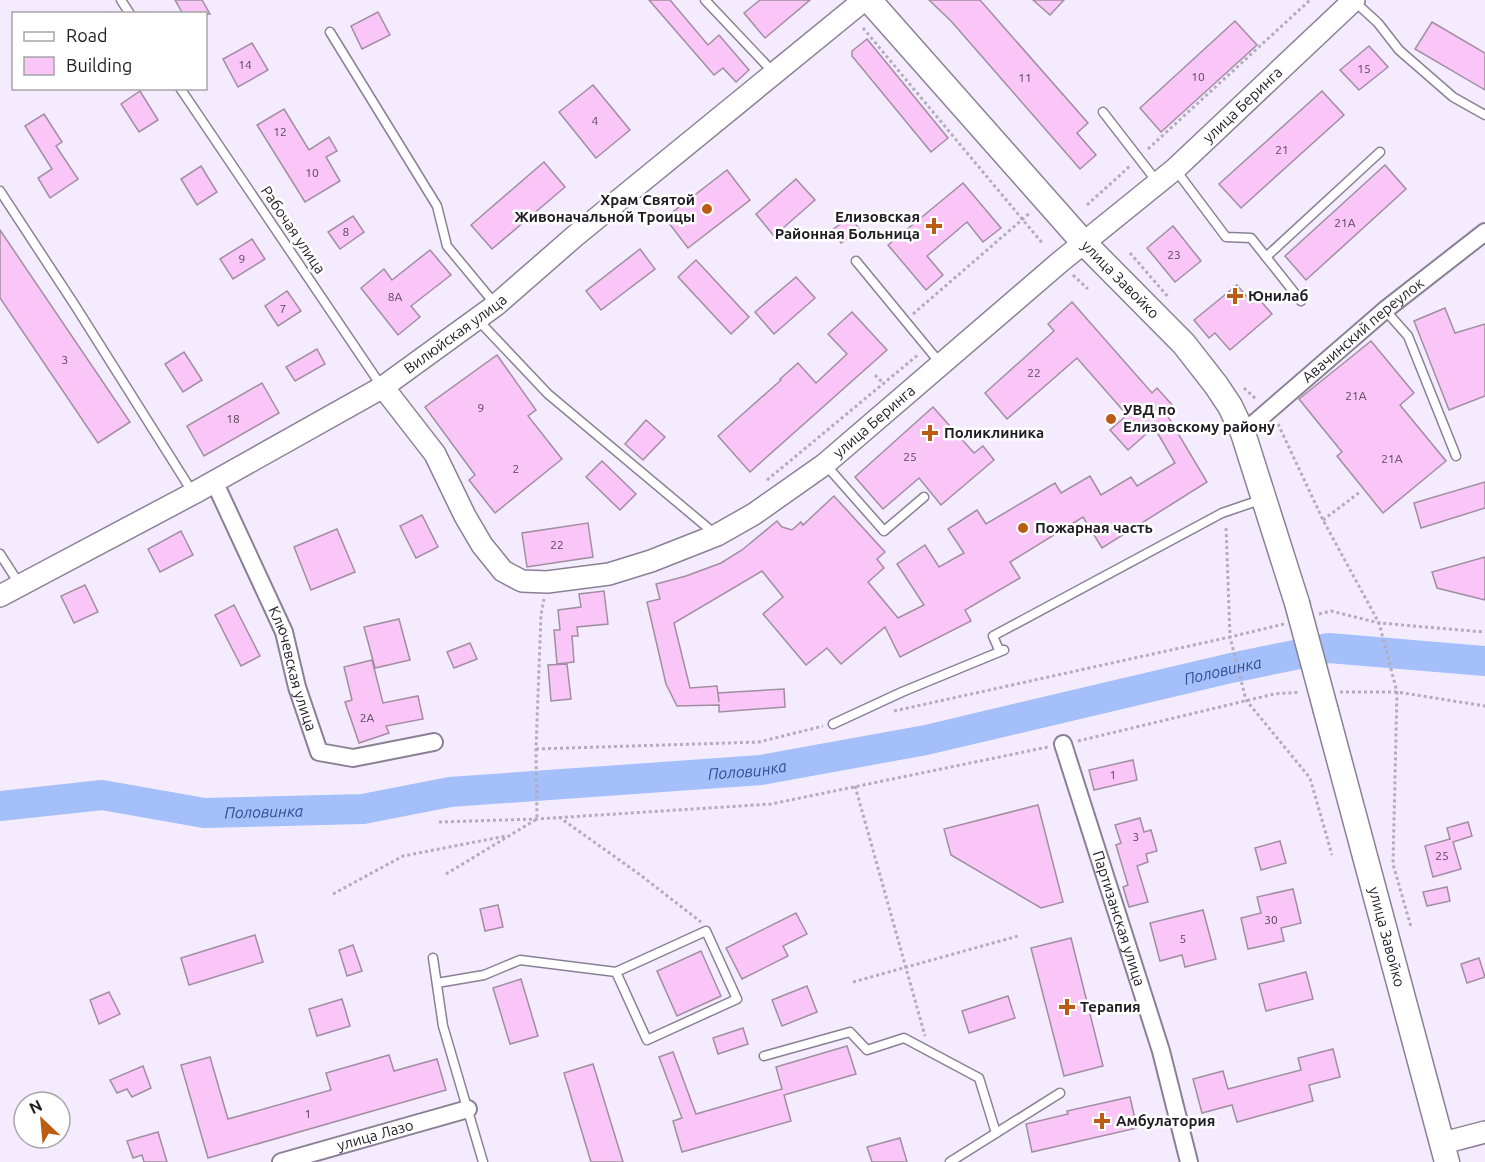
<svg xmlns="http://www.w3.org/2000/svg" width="1485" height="1162" font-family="Ubuntu,sans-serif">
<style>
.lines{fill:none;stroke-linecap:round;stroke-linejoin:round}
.river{stroke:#a4bff9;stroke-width:30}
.building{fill:#fac5f7;stroke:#a18ea0;stroke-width:1.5}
.service-casing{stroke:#8a8095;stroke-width:11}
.minor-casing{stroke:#8a8095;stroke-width:20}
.tertiary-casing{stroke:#8a8095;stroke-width:24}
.secondary-casing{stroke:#8a8095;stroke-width:27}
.path{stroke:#b3acbb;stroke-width:3;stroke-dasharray:3 3;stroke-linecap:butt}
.service{stroke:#fff;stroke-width:8}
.minor{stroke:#fff;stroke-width:16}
.tertiary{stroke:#fff;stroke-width:21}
.secondary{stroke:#fff;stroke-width:24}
.secondary-bridge-casing{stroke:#8a8095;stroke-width:27;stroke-linecap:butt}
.secondary-bridge{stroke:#fff;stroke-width:24}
.poi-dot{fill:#bb5c14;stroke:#fff;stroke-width:2}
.labels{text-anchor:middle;stroke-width:5;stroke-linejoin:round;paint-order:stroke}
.number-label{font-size:12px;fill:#564659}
.street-label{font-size:15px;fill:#201c24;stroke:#fff}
.poi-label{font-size:15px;font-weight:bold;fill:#201c24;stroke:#fff;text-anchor:start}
.water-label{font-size:16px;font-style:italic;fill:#344f94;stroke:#fff}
</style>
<rect width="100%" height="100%" fill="#f4ecfe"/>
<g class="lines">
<path class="river" id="s1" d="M0 806 102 795 204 813 363 809 450 792 761 770 926 740 1231 668 1329 648 1485 661"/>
</g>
<g class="building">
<polygon points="175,0 202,0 210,14 183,14"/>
<polygon points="649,0 670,0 708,45 719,35 749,70 736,82 723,68 714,75"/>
<polygon points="760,0 810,0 765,38 744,13"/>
<polygon points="929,0 980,0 1088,123 1077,133 1096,155 1080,169 951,21"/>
<polygon points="1033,0 1064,0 1050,15"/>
<polygon points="378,12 390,35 362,49 351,26"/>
<polygon points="1235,21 1257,45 1161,132 1140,108"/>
<polygon points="1432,22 1485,53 1485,90 1415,49"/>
<polygon points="867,39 948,138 931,152 852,56 852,51"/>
<polygon points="252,43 268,70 238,87 223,59"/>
<polygon points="1369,46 1388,67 1359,90 1340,70"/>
<polygon points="593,85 630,130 596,158 559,112"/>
<polygon points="140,91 158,120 139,132 121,104"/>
<polygon points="1322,91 1344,115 1241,208 1219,184"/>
<polygon points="284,109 309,150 329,137 337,151 326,157 340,181 305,202 257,125"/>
<polygon points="44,114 62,142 56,146 78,179 50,198 38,178 52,169 25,126"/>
<polygon points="544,162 565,187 492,249 471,225"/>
<polygon points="1385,165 1406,189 1306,280 1285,256"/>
<polygon points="201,166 217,192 197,205 181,179"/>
<polygon points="727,170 750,200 688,248 665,218"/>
<polygon points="796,179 815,200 774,236 756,214"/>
<polygon points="963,183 1001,228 983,242 967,222 927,256 943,275 926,290 888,245"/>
<polygon points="353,216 364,232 340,249 328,232"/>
<polygon points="850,217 860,230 841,243 832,230"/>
<polygon points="1173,226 1201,261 1175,282 1147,248"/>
<polygon points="0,230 130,422 98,443 0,298"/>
<polygon points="252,239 265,259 233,279 220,259"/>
<polygon points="640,249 655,269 601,310 586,291"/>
<polygon points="430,250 451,275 411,306 420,317 398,335 361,288 384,269 392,280"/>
<polygon points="696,260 749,317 731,334 678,277"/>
<polygon points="796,277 815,298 774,334 755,312"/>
<polygon points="1237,285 1252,303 1258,298 1272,314 1230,350 1215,333 1209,338 1194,320"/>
<polygon points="287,291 301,311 278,326 265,306"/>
<polygon points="1072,302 1152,393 1157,388 1175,408 1167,415 1207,482 1102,548 1083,517 1010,562 1020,578 965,610 971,621 900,657 885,627 841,664 827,648 806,665 763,614 783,597 762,571 674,623 690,688 717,686 719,702 718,693 784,689 785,707 719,712 719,705 677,706 666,684 647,602 660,599 656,584 686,576 721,563 742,550 777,521 782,527 792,530 801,522 803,525 834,496 885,552 877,559 884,568 868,582 898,618 924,605 897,564 925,545 939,567 964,553 948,529 977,510 986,524 1055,483 1061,493 1090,476 1101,495 1131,477 1137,486 1175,463 1154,427 1128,450 1110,430 1127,415 1077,358 1007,419 985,393 1054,331 1048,324"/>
<polygon points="1445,308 1455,333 1485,324 1485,396 1449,410 1414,321"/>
<polygon points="852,312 887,350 750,472 718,436 781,380 780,379 798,363 816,383 847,354 828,334"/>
<polygon points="1371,341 1414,393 1400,405 1446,461 1383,513 1337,456 1342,452 1299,399"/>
<polygon points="317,349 325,364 295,381 286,367"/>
<polygon points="184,352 202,380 183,392 165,364"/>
<polygon points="497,355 536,410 528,416 562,459 495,513 469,480 475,475 425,407"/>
<polygon points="262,383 279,413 204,456 187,426"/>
<polygon points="933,407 974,453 983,446 994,460 941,505 919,478 883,509 855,477"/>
<polygon points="646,420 665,437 643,460 625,444"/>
<polygon points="602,461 636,494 620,510 586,477"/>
<polygon points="1485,482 1485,508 1421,528 1414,503"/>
<polygon points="422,515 438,547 416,558 400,526"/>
<polygon points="588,523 593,557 527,567 522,533"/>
<polygon points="337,529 355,572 311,590 294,547"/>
<polygon points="181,531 193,555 160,572 148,549"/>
<polygon points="1485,557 1485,600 1437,588 1432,572"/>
<polygon points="85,585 98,612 74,623 61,596"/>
<polygon points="604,591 608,624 577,627 578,636 572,636 574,662 557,664 554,630 560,630 558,610 581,607 579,594"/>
<polygon points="234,605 260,656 241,666 215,615"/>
<polygon points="399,619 410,660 375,668 364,627"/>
<polygon points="470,643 477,659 454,668 447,652"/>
<polygon points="372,660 383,703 418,696 423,719 386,726 389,733 359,743 345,702 352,700 344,667"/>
<polygon points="567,664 571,699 551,701 548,665"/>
<polygon points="1133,760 1137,780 1094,790 1089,770"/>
<polygon points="1038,805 1063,902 1041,908 951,855 944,829"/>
<polygon points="1140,818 1144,832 1151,830 1157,851 1146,854 1148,862 1137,866 1148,902 1129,907 1123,887 1128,885 1116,845 1121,843 1115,825"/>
<polygon points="1468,822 1472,836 1453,842 1461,869 1433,877 1425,846 1450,839 1447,828"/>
<polygon points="1280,841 1286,863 1261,870 1255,848"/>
<polygon points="1447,887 1450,901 1427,906 1423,892"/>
<polygon points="1293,889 1301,923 1281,928 1284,941 1248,949 1241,918 1261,913 1257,897"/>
<polygon points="498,905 503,927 485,931 480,909"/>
<polygon points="1203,910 1216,959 1185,967 1182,955 1160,961 1150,923"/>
<polygon points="796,913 807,934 783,946 788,956 742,979 726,948"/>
<polygon points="255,935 263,962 189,985 181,958"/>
<polygon points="1071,938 1103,1066 1064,1076 1031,948"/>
<polygon points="353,945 362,971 347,976 339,950"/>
<polygon points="701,951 721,996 677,1016 657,971"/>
<polygon points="1479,958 1485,977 1467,983 1461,964"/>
<polygon points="1306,972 1313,999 1266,1011 1259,984"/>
<polygon points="521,979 538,1036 510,1044 493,988"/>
<polygon points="807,986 817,1012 782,1026 772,1000"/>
<polygon points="109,992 120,1014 99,1024 90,1000"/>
<polygon points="1008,996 1015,1018 969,1033 962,1011"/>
<polygon points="342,999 350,1026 317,1036 309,1009"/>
<polygon points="743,1028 748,1044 718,1054 713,1038"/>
<polygon points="847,1046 856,1074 784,1095 791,1121 682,1152 673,1121 682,1118 659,1057 673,1052 696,1114 782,1089 776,1067"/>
<polygon points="1333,1049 1340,1077 1309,1085 1313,1101 1237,1122 1232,1105 1202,1113 1193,1079 1223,1071 1228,1089 1301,1070 1298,1058"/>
<polygon points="389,1055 394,1071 437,1059 446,1090 208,1158 181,1065 210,1057 228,1119 331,1090 326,1073"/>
<polygon points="593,1064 623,1162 591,1162 564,1073"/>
<polygon points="143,1066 151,1088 132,1097 127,1089 117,1093 110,1080"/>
<polygon points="1130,1097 1137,1128 1032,1152 1026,1124 1068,1114 1067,1111"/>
<polygon points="158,1132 167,1162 144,1162 142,1155 133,1158 127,1141"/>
<polygon points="900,1138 907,1162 872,1162 867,1147"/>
</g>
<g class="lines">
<defs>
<g id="service">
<polyline points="121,0 130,14"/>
<polyline points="705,0 774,73"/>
<polyline points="1354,1 1378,23 1399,50 1453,97 1485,115"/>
<polyline points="330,32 437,206 447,246 495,304"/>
<polyline points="180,88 382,387"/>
<polyline points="1103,112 1158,183"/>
<polyline points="1175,169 1226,237 1251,238 1301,301"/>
<polyline points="0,191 76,307 193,493"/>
<polyline points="1266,257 1380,152"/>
<polyline points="856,261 940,363"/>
<polyline points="1385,310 1408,336 1456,456"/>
<polyline points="477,319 548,394 714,533"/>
<polyline points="825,464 884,531 924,497"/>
<polyline points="0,554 20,585"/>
<polyline points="833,724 902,692 1004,650 999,650 993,636 1222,513 1263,499"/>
<polyline points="433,958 443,1026 483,1162"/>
<polyline points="437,983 484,975 520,960 616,972 647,1040 737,999 706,931 616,972"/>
<polyline points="764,1056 850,1032 867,1050 904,1038 979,1078 996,1133"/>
<polyline points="950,1162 1060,1093"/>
</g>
<g id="minor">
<path id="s2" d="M1243 433 1385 310 1485 232"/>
<path id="s3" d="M214 481 284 632 297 687 319 752 353 758 434 742"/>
<path id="s4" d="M1063 744 1161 1051 1189 1162"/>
<path id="s5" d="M281 1162 468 1109"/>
</g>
<g id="tertiary">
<path id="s6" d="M383 387 435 454 465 516 482 545 503 571 522 581 547 582 609 574 651 561 717 535 754 514 825 464 1060 262 1175 169 1354 0"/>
<path id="s7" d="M0 596 194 493 383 387 496 305 575 236 864 0"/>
<polyline points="1443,1143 1485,1132"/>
</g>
<g id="secondary">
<path id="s8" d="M869 0 1084 243 1184 344 1216 385 1230 406 1243 433 1297 603"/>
<path id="s9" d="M1326 711 1447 1162"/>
</g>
</defs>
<use href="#service" class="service-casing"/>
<use href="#minor" class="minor-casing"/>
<use href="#tertiary" class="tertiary-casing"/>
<use href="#secondary" class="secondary-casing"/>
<g class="path">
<polyline points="863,28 1043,244"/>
<polyline points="1148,149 1310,0"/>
<polyline points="1087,205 1130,166"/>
<polyline points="1130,253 1169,298"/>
<polyline points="1073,275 1088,289"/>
<polyline points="913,314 1031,212"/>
<polyline points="875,375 884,384"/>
<polyline points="1244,388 1256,399"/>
<polyline points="1278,424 1323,520 1379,623 1397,692 1393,864 1411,927"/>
<polyline points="767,480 919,354"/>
<polyline points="1323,520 1360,492"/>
<polyline points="1319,614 1331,611 1379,623 1485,632"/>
<polyline points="1284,624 1230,637 1246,700 1310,778 1332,855"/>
<polyline points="1340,692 1397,692 1485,706"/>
<polyline points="894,711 1230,637 1226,526"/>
<polyline points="1078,741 1274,694 1300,692"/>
<polyline points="536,749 759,742 823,726"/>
<polyline points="855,786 925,1036"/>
<polyline points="559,817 639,874 701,922"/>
<polyline points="439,822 537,819 771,804 1048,747"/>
<polyline points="446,874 537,819 536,749 541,615 544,599"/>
<polyline points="333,894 403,856 506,836"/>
<polyline points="853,982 1018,936"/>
</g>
<use href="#service" class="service"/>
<use href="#minor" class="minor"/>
<use href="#tertiary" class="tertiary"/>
<use href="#secondary" class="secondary"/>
<defs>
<polyline id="secondary-bridge" points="1297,603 1326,711"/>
</defs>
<use href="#secondary-bridge" class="secondary-bridge-casing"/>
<use href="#secondary-bridge" class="secondary-bridge"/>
</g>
<g class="poi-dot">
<circle cx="707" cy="209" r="6"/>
<path d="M931 217h6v6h6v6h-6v6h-6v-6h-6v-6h6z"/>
<path d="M1232 287h6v6h6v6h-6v6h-6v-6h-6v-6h6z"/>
<circle cx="1111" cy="419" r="6"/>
<path d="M927 424h6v6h6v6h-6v6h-6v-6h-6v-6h6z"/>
<circle cx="1023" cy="528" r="6"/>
<path d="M1064 998h6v6h6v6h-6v6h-6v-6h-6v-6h6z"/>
<path d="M1099 1112h6v6h6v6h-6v6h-6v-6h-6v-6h6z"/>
</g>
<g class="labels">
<g class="number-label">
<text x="245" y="69">14</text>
<text x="1364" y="73">15</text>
<text x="1198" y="81">10</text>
<text x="1025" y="82">11</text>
<text x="595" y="125">4</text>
<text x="280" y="136">12</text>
<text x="1282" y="154">21</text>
<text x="312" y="177">10</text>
<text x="1345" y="227">21А</text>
<text x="346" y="236">8</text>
<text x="1174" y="259">23</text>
<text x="242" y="263">9</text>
<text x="395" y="301">8А</text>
<text x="283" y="313">7</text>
<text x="65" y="364">3</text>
<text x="1034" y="377">22</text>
<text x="1356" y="400">21А</text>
<text x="481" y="412">9</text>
<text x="233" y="423">18</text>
<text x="910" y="461">25</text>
<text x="1392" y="463">21А</text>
<text x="516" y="473">2</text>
<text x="557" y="549">22</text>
<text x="367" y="722">2А</text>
<text x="1113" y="779">1</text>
<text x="1136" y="841">3</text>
<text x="1442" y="860">25</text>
<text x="1271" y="924">30</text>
<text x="1183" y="943">5</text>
<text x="308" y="1118">1</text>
</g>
<g class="street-label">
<text dy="5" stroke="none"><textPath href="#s6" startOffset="1125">улица Беринга</textPath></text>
<text transform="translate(293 230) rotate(56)" y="5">Рабочая улица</text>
<text dy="5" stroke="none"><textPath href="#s8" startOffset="376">улица Завойко</textPath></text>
<text dy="5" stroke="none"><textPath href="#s2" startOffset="158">Авачинский переулок</textPath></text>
<text dy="5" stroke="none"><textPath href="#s7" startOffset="526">Вилюйская улица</textPath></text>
<text dy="5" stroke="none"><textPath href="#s6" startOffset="639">улица Беринга</textPath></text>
<text dy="5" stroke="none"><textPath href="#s3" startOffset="204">Ключевская улица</textPath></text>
<text dy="5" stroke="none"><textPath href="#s4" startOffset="183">Партизанская улица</textPath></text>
<text dy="5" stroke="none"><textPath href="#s9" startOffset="234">улица Завойко</textPath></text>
<text dy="5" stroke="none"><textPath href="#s5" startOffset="98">улица Лазо</textPath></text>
</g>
<g class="poi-label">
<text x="695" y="205" text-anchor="end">Храм Святой<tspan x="695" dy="17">Живоначальной Троицы</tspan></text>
<text x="920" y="222" text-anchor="end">Елизовская<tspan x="920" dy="17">Районная Больница</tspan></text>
<text x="1248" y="301">Юнилаб</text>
<text x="1123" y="415">УВД по<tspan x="1123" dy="17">Елизовскому району</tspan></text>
<text x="944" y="438">Поликлиника</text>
<text x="1035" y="533">Пожарная часть</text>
<text x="1080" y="1012">Терапия</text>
<text x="1116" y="1126">Амбулатория</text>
</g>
<g class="water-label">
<text dy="6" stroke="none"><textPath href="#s1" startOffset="1238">Половинка</textPath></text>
<text dy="6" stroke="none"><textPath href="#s1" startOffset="752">Половинка</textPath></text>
<text dy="6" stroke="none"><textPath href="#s1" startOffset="266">Половинка</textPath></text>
</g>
</g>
<rect x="12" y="12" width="195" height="78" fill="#ffffff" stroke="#a6a4a7" stroke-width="1.5"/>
<rect x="24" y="32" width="30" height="9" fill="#ffffff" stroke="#a6a4a7" stroke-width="1.5"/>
<text x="66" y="42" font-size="18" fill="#201c24">Road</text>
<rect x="24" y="57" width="30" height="18" fill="#fac5f7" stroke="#a6a4a7" stroke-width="1.5"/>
<text x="66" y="72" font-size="18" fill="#201c24">Building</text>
<g transform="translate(42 1120) rotate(334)"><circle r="28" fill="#ffffff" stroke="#a6a4a7" stroke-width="1.5"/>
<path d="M0-4.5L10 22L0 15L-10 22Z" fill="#bb5c14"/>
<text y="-9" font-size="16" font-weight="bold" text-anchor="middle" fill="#201c24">N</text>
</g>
</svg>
